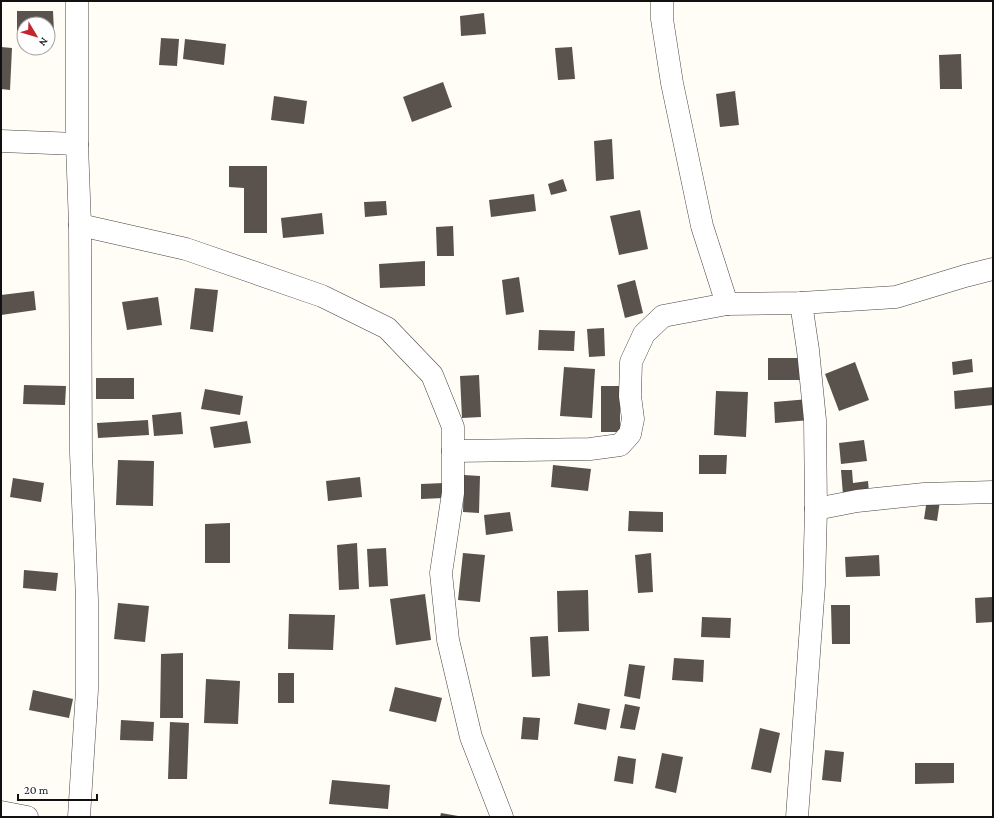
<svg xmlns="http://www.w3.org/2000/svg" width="994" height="818" font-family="'Crimson Pro',serif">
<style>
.building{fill:#5a524d}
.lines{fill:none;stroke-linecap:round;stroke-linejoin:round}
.street-casing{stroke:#444;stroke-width:23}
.street{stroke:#fff;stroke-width:22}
</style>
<rect width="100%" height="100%" fill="#fffdf5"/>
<g class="building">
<polygon points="17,11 53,11 54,32 48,32 48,24 24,24 24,32 17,32"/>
<polygon points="484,13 486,34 461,36 460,16"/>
<polygon points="161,38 179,39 177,66 159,65"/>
<polygon points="185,39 226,44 224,65 183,59"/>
<polygon points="1,47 12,48 10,90 1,89"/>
<polygon points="572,47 575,79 558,80 555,48"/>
<polygon points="961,54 962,89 940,89 939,55"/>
<polygon points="443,82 452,107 412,122 403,97"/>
<polygon points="735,91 739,125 720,127 716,94"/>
<polygon points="274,96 307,101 304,124 271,120"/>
<polygon points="612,139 614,179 596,181 594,141"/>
<polygon points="229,166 267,166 267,233 244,233 244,188 229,187"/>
<polygon points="563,179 567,191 551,195 548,184"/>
<polygon points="534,194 536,211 491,217 489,200"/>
<polygon points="386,201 387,215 365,217 364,202"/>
<polygon points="640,210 648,249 619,255 610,216"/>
<polygon points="322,213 324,234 283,238 281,218"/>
<polygon points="453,226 454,256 437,256 436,227"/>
<polygon points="425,261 425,286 380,288 379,264"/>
<polygon points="519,277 524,312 506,315 502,280"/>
<polygon points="635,280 643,313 625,318 617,285"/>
<polygon points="195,288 218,290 213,332 190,329"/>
<polygon points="34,291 36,310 1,315 1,295"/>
<polygon points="158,297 162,325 127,330 122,302"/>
<polygon points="604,328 605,356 589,357 587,329"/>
<polygon points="539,330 575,331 574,351 538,350"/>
<rect x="768" y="358" width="32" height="22"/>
<polygon points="972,359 973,372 953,375 952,362"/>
<polygon points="855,362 869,400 839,411 825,374"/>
<polygon points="564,367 595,369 592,418 560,416"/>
<polygon points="479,375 481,417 462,418 460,376"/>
<rect x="96" y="378" width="38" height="21"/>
<polygon points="24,385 66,386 65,405 23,404"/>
<rect x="601" y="386" width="19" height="46"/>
<polygon points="993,387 993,405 955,409 954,391"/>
<polygon points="205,389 243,396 240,415 201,409"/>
<polygon points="716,391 748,392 746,437 714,435"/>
<polygon points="809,399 810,420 775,423 774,402"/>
<polygon points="181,412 183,434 154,436 152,415"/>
<polygon points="148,420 149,435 98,438 97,423"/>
<polygon points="247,421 251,443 214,448 210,427"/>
<polygon points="864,440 867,461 841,464 839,443"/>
<polygon points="699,455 727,455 726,474 699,474"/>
<polygon points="118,460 154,461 153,506 116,505"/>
<polygon points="553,465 591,469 588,491 551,487"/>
<polygon points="841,470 852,470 853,483 868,481 869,492 843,495"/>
<polygon points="464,475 480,476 479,513 463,512"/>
<polygon points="360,477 362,497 328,501 326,481"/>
<polygon points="13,478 44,483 41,502 10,497"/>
<polygon points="444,483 444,498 421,499 421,484"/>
<polygon points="927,499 940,501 937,521 924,519"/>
<polygon points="629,511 663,512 663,532 628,531"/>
<polygon points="510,512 513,531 486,535 484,515"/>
<polygon points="230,523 230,563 205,563 205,524"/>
<polygon points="357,543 359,589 339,590 337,545"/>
<polygon points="386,548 388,586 369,587 367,549"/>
<polygon points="463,553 485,555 480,602 458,600"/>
<polygon points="651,553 653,592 638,593 635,555"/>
<polygon points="879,555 880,576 846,577 845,557"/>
<polygon points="24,570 58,573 56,591 23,588"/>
<polygon points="588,590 589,631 558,632 557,591"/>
<polygon points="425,594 431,640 396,645 390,599"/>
<polygon points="992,597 993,622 976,623 975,598"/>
<polygon points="118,603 149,606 145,642 114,639"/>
<polygon points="831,605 850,605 850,644 832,644"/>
<polygon points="289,614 335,615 333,650 288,649"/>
<polygon points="702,617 731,618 730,638 701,637"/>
<polygon points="548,636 550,676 532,677 530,637"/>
<polygon points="183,653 183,718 160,718 161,654"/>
<polygon points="674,658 704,660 703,682 672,680"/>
<polygon points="629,664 645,666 640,699 624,696"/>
<rect x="278" y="673" width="16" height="30"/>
<polygon points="206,679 240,681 238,724 204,723"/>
<polygon points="395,687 442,698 436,722 389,711"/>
<polygon points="33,690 73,699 69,718 29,710"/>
<polygon points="578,703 610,709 606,730 574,724"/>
<polygon points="625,704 640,707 635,730 620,728"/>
<polygon points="523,717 540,718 538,740 521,739"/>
<polygon points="121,720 154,722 153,741 120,740"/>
<polygon points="170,722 189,723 187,779 168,779"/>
<polygon points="760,728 780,733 771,773 751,769"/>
<polygon points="825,750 844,752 841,782 822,780"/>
<polygon points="662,753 683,757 676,793 655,788"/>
<polygon points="618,756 636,759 633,784 614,781"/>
<polygon points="915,763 954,763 954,783 915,784"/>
<polygon points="332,780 390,785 388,809 329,804"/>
<polygon points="441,813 458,816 458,817 440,817"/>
</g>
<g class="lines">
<defs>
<g id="street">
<polyline points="77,1 77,144 80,225 81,453 87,600 87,690 79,817"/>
<polyline points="662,1 662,19 672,83 702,226 727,304"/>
<polyline points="1,141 77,144"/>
<polyline points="80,225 186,249 322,296 387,328 432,375 453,427 453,493 441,573 448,640 471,737 502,817"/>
<polyline points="453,451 590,449 620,445 630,434 633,419 630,396 631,362 644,334 663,316 727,304 801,303 896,297 965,276 993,269"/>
<polyline points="816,509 857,501 924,494 993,492"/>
<polyline points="1,812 27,817"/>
<polyline points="797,817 814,585 816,509 815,420 808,350 801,303"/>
</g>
</defs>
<use href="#street" class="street-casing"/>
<use href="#street" class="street"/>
</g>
<rect width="994" height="818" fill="none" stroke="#111111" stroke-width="4"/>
<g transform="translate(36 36) rotate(128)"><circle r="19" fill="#ffffff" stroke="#a0a0a0"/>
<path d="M0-3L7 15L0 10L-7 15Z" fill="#c4262e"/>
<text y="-6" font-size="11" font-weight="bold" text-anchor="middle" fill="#111111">N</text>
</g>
<path d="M18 794v6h79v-6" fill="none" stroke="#111111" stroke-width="2"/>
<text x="24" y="794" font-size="12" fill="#111111" stroke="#ffffff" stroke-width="3" paint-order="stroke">20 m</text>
</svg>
